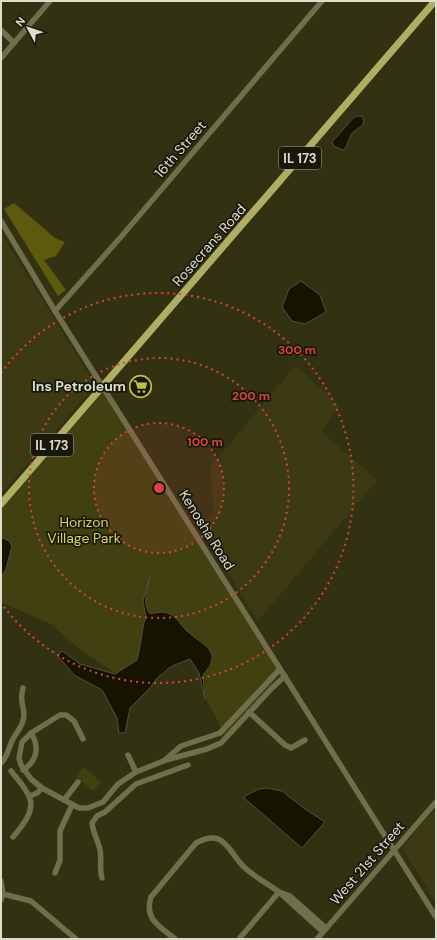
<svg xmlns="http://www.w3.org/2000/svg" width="437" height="940" font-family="'DM Sans',sans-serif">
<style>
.built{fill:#3c3a13}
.green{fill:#414010}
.forest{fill:#5d5a0e}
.water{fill:#161400;stroke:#52503d}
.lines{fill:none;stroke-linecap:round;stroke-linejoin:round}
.minor{stroke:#706f4c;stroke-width:5.5}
.major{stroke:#b0ae63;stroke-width:7}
.ring{fill:none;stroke:#d74341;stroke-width:2;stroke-dasharray:2 4}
.labels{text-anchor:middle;stroke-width:3.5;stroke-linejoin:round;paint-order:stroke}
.shield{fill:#18180b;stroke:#a2a292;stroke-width:1}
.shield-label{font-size:13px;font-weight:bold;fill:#ddc}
.street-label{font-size:14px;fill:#ddc;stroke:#18180b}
.poi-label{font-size:14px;font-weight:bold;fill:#ddc;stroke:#18180b;text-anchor:end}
.park-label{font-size:14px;fill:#dad55a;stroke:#18180b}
.centre{fill:#d74341;stroke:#18180b;stroke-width:2}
.ring-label{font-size:12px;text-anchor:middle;font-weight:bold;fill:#d74341;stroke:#18180b;stroke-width:3.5;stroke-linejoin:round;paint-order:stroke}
</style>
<rect width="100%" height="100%" fill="#323112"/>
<g class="built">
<polygon points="1,233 91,378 92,384 85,397 1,494"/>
<polygon points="296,365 340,406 321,431 377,480 258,621 198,524 214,514 210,467"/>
<polygon points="436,807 436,903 402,847"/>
</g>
<g class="green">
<path d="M103 385 282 672 225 736 206 698 204 674 210 668 212 659 172 615 165 612 149 613C142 601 148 591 149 579L143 601 146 617 137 660 116 674 77 647 51 624 1 602V504Z"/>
<polygon points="83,767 101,782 93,791 76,776"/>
</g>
<polygon class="forest" points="14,203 55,238 65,242 56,256 44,260 66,290 58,296 4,209"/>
<g class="water">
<polygon points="358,116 362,116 364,120 363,125 352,133 346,147 343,150 334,146 332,142 353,118"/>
<polygon points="301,281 320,295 326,312 305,324 292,321 282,307 289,289"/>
<polygon points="3,538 9,541 12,546 6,569 1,577 1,539"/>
<path d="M150 576C148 589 142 601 149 613 156 614 162 610 170 614 178 618 181 626 188 632 204 646 224 651 203 675L205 699 199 673 190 659 172 666 157 678 150 688 130 708 125 733H119L117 718 102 690 74 675 58 656 62 651 80 664 115 674 137 660C140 651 143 621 146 617L143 601Z"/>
<polygon points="267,788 282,791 305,809 325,822 302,848 243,797 259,789"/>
</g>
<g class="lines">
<g class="minor">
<polyline points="1,30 14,43"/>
<polyline points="1,58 50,1"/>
<polyline points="1,221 55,311 436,917"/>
<polyline points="55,311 120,238 322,1"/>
<polyline points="249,712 285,745 291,748 305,740"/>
<polyline points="83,739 74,721 66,715 60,715 31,733 22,742 19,758 21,765 31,779 42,788 79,808 88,808 103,802 118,784 136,772 166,760 207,749 221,743 272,688 285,676"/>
<polyline points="128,755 136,772"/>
<polyline points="166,759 181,746 220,733 280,669"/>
<path d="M1 763C8 756 8 749 12 741 16 732 23 727 24 716 24 704 19 702 23 688"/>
<path d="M23 770C37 761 40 747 31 733"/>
<path d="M11 771C35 800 39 806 13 837"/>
<polyline points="30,796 37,793 42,788"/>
<polyline points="64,800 78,782"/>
<polyline points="55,873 60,860 60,831 72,805"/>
<path d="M102 878C99 868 102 859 100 850 98 840 93 833 92 823L97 816 105 812 136 784 188 765"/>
<polyline points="1,881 3,894 1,900"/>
<polyline points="279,892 290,896 326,928"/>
<polyline points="280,893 323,932"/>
<polyline points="3,894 31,901 76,939"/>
<path d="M175 939C159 926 144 919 151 897L196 843C225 827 228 852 245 868 255 877 268 884 279 892L239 939"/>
<polyline points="317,939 436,802"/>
</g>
<polyline class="major" points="1,504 435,1"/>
</g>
<circle cx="159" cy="488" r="65" fill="#d74341" fill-opacity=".12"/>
<g class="ring">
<circle cx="159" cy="488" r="65"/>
<circle cx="159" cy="488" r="130"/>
<path d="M1 373A195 195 0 1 1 1 603"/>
</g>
<defs>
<symbol id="supermarket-ring" viewBox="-11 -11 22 22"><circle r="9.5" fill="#18180b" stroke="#c2bd3f" stroke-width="1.5"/><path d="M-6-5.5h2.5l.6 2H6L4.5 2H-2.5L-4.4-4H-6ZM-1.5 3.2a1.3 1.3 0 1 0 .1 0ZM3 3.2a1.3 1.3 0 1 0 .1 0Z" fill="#c2bd3f"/></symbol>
</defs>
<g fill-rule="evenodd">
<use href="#supermarket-ring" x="128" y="374" width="25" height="25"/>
</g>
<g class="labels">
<g class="shield">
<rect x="279" y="147" width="42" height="22" rx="3"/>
<rect x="31" y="434" width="42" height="22" rx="3"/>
</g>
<g class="shield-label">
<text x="300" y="163">IL 173</text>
<text x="52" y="450">IL 173</text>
</g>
<g class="street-label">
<text transform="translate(180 149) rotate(-49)" y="5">16th Street</text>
<text transform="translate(209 245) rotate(-49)" y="5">Rosecrans Road</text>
<text transform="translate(207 530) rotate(58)" y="5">Kenosha Road</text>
<text transform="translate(367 863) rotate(-49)" y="5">West 21st Street</text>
</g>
<g class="poi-label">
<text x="126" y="391">Ins Petroleum</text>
</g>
<g class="park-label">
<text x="84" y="527">Horizon<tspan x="84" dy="16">Village Park</tspan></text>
</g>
</g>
<circle cx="159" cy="488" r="6" class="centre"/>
<g class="ring-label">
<text x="297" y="354">300 m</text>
<text x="251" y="400">200 m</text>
<text x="205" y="446">100 m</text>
</g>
<rect width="437" height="940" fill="none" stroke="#ddddcc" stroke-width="4"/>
<g transform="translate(28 28) rotate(310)" stroke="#18180b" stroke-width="3" paint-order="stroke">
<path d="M0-3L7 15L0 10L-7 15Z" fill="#ddddcc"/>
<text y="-6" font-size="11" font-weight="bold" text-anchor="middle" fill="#ddddcc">N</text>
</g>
</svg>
